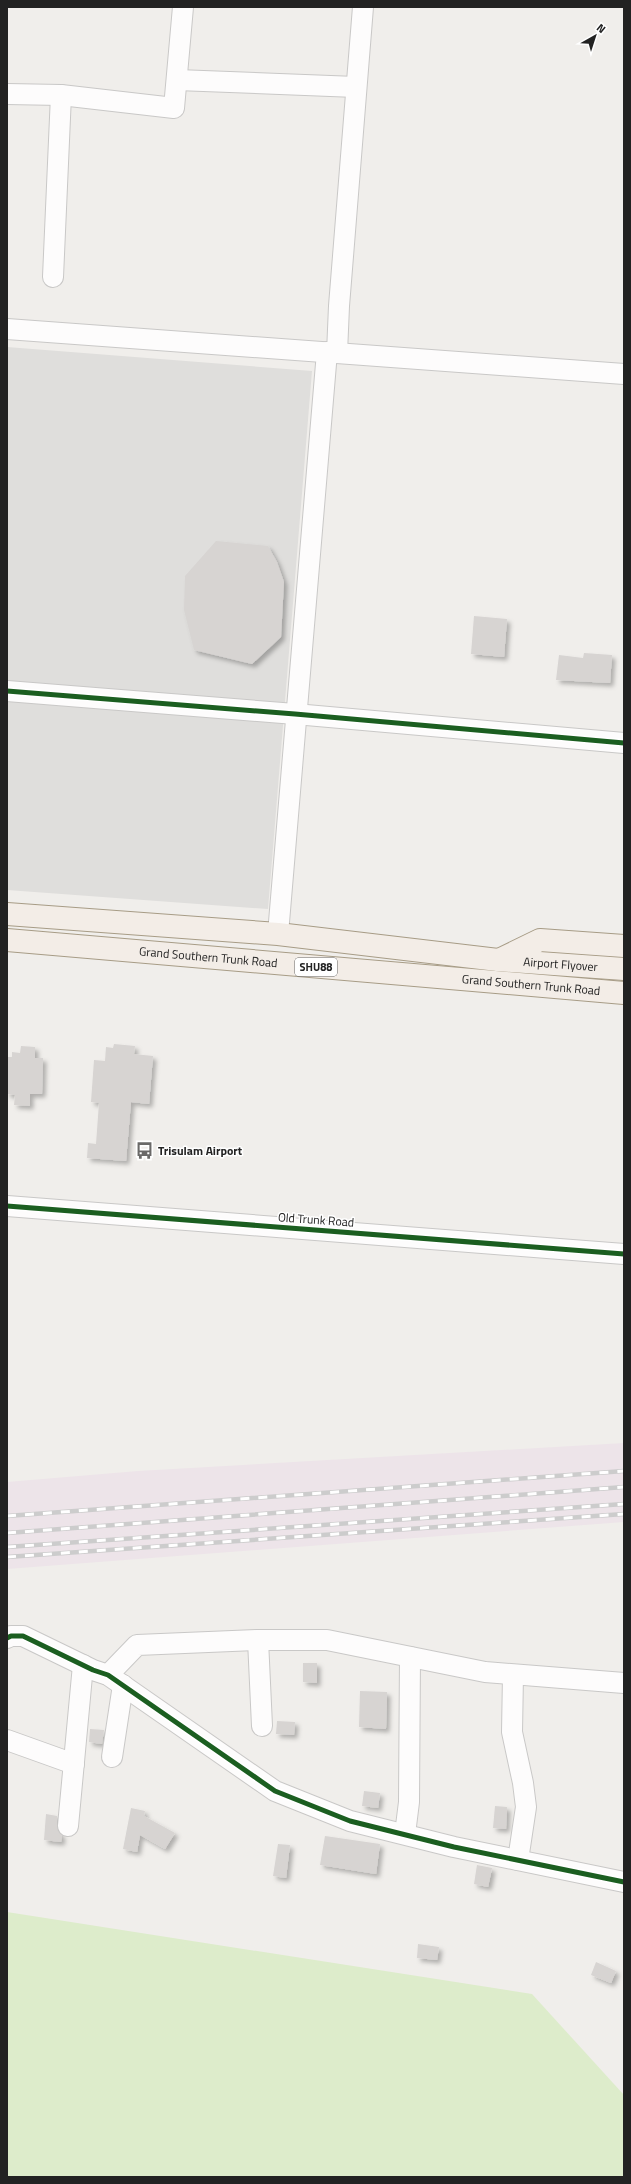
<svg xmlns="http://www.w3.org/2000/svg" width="631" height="2184" font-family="'Titillium Web',sans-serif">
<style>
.residential{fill:#dfdedc}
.industrial{fill:#ede4e9}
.grass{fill:#ddeccb}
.building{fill:#d7d4d2;filter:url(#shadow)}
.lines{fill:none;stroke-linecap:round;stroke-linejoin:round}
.minor-casing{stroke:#c9c8c7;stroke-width:22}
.major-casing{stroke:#a79c86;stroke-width:24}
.minor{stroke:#fdfcfc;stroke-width:20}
.major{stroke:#f3ede7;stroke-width:22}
.rail-casing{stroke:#ccc;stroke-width:4.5}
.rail{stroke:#fff;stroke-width:3;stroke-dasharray:9;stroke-linecap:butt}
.cycleway-casing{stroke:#fff;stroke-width:8}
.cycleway{stroke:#1b5e20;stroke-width:5}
.labels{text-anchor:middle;stroke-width:3;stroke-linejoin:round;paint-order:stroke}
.shield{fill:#fff;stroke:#646464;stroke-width:1}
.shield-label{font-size:11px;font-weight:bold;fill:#222}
.street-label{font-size:12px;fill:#222;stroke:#fff}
.poi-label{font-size:12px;font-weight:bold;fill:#222;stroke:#fff;text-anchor:start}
</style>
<defs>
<filter id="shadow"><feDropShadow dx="3.5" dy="3.5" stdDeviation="2" flood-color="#0004"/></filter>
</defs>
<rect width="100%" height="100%" fill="#f0eeeb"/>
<polygon class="residential" points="7,347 312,371 268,909 7,890"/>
<polygon class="industrial" points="624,1443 624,1522 7,1569 7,1482 138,1471"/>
<polygon class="grass" points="7,1912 532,1994 624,2095 624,2177 7,2177"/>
<g class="building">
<polygon points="216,541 268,546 277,562 284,582 281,637 252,664 194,650 184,610 185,576"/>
<polygon points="474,616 507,619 504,657 471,654"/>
<polygon points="584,653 612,655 610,683 556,680 559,655 583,658"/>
<polygon points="114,1044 135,1046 134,1054 153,1056 149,1104 131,1102 126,1161 87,1158 88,1143 96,1144 99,1103 91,1102 94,1060 105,1061 106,1047 113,1048"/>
<polygon points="21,1046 35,1047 35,1058 43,1058 42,1094 30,1094 30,1106 14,1105 15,1095 7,1094 7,1057 12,1057 12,1052 20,1053"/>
<polygon points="303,1663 317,1663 317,1683 303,1682"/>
<polygon points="360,1691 387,1692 386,1729 359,1727"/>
<polygon points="277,1721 295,1722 294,1735 276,1734"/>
<polygon points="90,1729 104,1730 102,1744 89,1742"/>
<polygon points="364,1791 380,1793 378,1808 362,1806"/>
<polygon points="495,1806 507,1807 506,1829 493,1828"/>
<polygon points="131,1808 145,1811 144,1816 175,1833 165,1849 140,1835 137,1852 123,1849"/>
<polygon points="46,1814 57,1816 57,1825 58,1831 62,1836 61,1842 44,1840"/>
<polygon points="325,1836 380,1844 376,1874 320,1865"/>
<polygon points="278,1844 290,1845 286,1878 273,1876"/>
<polygon points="477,1865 492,1868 488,1887 474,1884"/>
<polygon points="418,1944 439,1947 437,1960 417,1958"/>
<polygon points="596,1962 616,1971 611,1983 591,1975"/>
</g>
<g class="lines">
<defs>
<g id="minor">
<polyline points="177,80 356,87"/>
<polyline points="7,94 61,95 174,108 183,7"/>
<polyline points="53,277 61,95"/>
<polyline points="7,329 624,374"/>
<polyline points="337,353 339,306 363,7"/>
<polyline points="7,691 295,714 624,743"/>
<polyline points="278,934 327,352"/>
<polyline points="7,1206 624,1254"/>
<polyline points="7,1638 11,1636 23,1636 93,1670 108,1675 275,1791 350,1821 454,1847 624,1882"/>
<polyline points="258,1640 262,1726"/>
<polyline points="108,1675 137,1645 258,1640 327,1640 485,1672 624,1683"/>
<polyline points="513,1675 512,1732 523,1783 526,1807 518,1860"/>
<polyline points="7,1740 74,1764"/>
<polyline points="112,1757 123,1685"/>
<polyline points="68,1826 83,1665"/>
<polyline points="405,1834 409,1802 410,1657"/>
</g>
<g id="major">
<path id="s1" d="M7 914 278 934 498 960 624 969"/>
<path id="s2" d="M7 940 624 993"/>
<polyline points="499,960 540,940 624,946"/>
</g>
</defs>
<use href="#minor" class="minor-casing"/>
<use href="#major" class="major-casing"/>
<use href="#minor" class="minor"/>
<use href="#major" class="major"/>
<defs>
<g id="rail">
<polyline points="7,1516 624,1471"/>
<polyline points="7,1533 624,1487"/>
<polyline points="7,1547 624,1504"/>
<polyline points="7,1557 624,1514"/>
</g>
</defs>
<use href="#rail" class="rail-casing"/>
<use href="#rail" class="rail"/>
<defs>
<g id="cycleway">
<polyline points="7,691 295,714 624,743"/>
<polyline points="7,1206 624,1254"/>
<polyline points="7,1638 11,1636 23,1636 93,1670 108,1675 275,1791 350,1821 454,1847 624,1882"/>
</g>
</defs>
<use href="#cycleway" class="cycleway-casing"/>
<use href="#cycleway" class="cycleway"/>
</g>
<defs>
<symbol id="bus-bare" viewBox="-9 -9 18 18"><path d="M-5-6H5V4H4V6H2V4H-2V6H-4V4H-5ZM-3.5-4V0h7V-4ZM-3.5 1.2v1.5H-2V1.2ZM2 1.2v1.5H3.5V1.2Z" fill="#6a6968" stroke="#fff" stroke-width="2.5" paint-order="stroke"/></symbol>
</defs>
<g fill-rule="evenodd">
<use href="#bus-bare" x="132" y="1138" width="25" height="25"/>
</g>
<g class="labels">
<rect class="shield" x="295" y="958" width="42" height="18" rx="3"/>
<g class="shield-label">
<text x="316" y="971">SHU88</text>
</g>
<g class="street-label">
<text dy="4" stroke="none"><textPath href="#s2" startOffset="202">Grand Southern Trunk Road</textPath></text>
<text dy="4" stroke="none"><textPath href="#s1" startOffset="556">Airport Flyover</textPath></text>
<text dy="4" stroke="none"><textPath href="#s2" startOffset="526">Grand Southern Trunk Road</textPath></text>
<text transform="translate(316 1220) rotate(4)" y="4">Old Trunk Road</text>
</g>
<g class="poi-label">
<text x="158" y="1155">Trisulam Airport</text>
</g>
</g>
<rect width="631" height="2184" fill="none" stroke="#222222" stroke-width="16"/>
<g transform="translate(595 36) rotate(39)" stroke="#ffffff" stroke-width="3" paint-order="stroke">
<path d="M0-3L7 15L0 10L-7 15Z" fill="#222222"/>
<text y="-6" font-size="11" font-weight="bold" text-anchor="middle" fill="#222222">N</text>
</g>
</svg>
